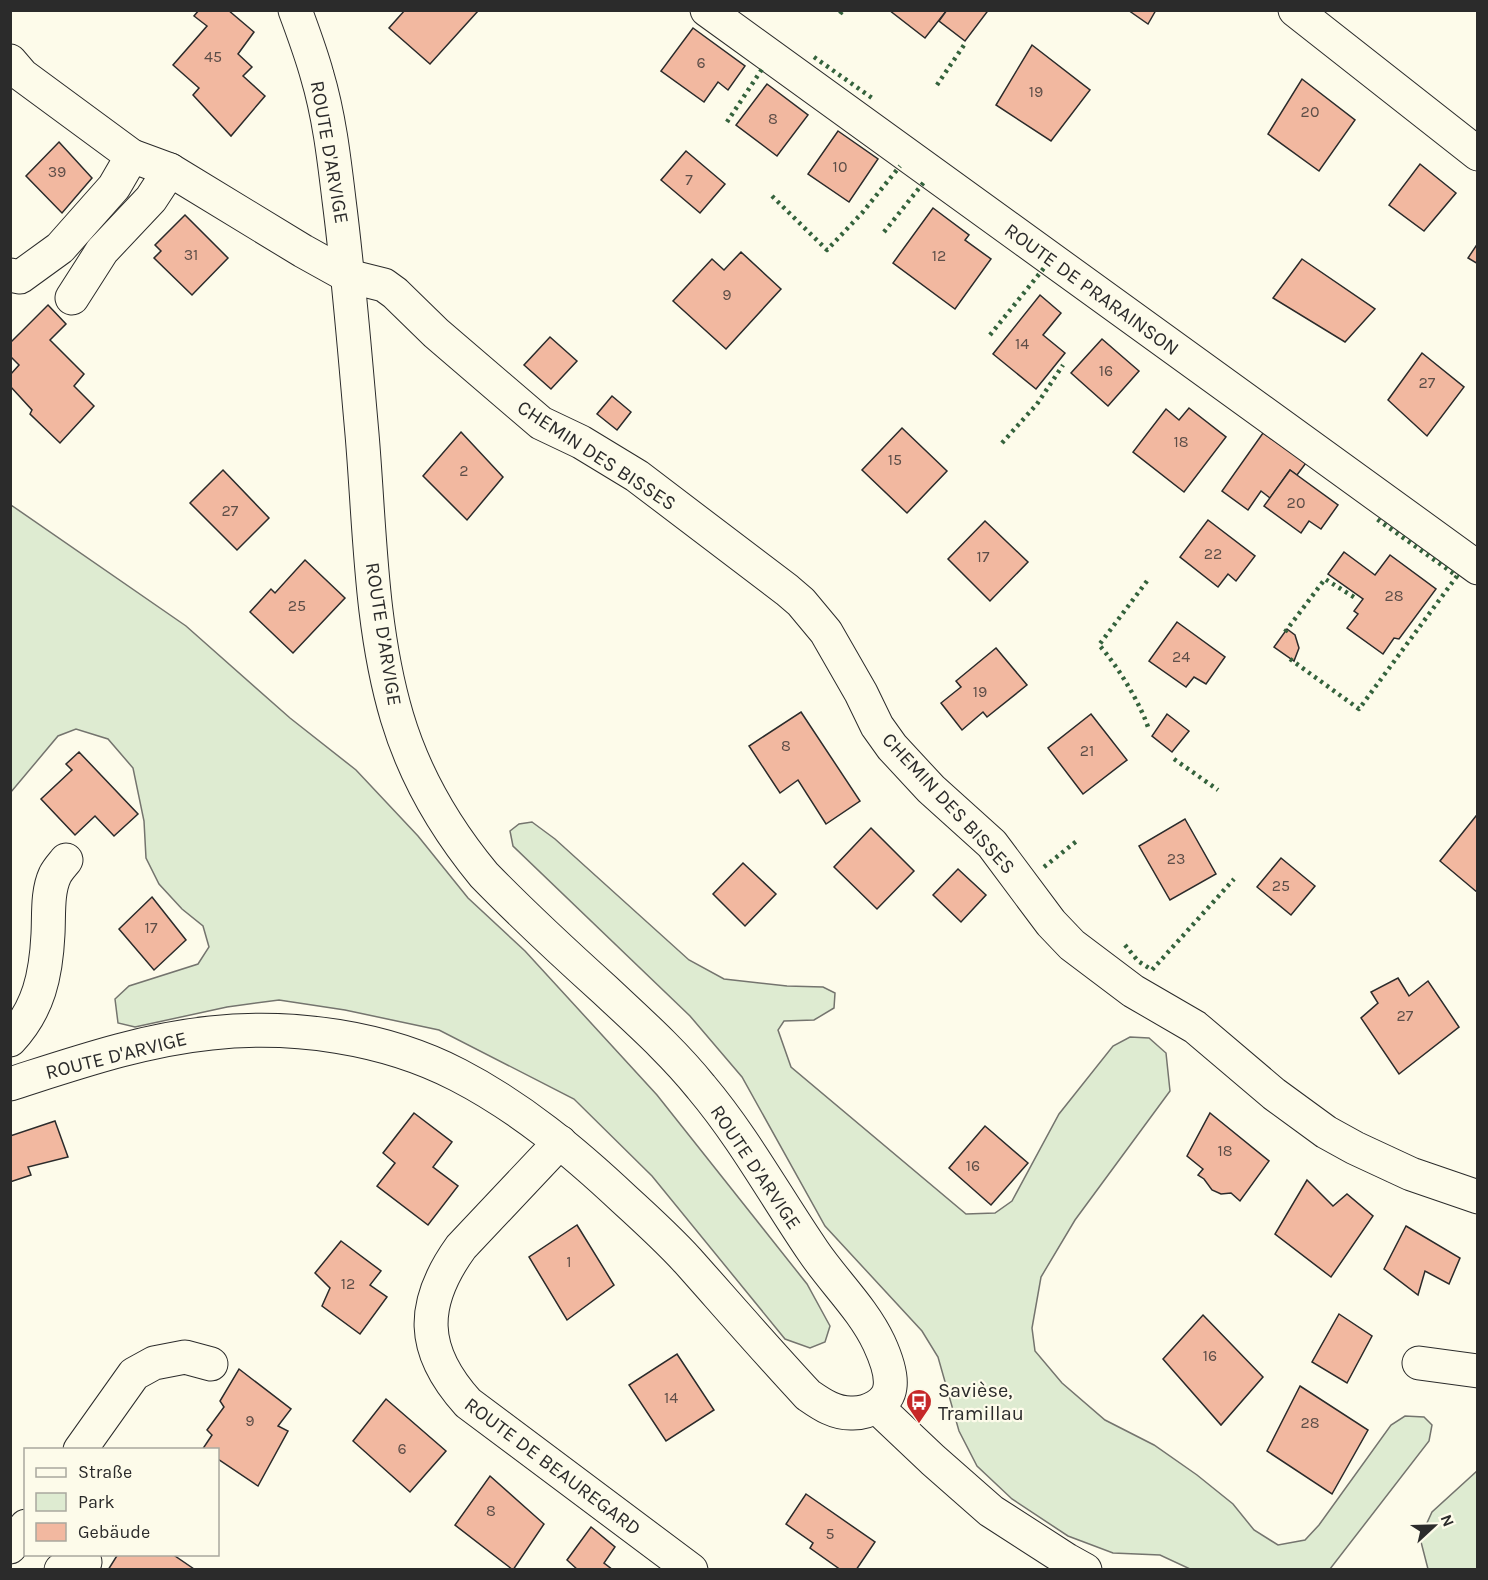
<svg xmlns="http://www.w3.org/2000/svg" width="1488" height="1580" font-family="Karla,sans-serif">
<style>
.green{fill:#deebd1;stroke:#74746e;stroke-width:1.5}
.building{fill:#f2b8a0;stroke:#2b2b2b;stroke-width:1.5}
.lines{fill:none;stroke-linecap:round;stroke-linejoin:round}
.minor-casing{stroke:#2b2b2b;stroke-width:35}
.minor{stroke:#fdfbea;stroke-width:33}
.hedge{stroke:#34623c;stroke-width:4.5;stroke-dasharray:3 4.5;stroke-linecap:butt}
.labels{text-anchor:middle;stroke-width:4.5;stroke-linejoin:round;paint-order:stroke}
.number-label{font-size:16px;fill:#5d4e48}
.street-label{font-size:20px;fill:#2b2b2b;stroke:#fdfbea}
.poi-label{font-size:20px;fill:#2b2b2b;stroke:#fdfbea;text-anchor:start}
</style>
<rect width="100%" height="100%" fill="#fdfbea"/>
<g class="green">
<polygon points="11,505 186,626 290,718 356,770 418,836 468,898 525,951 657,1095 807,1284 830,1326 825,1342 810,1348 785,1339 652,1176 574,1099 439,1030 345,1010 279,1000 227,1007 135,1027 118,1023 115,999 129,986 198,964 209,947 203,926 182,909 159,884 146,858 144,821 133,768 108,739 76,729 58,736 11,792"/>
<polygon points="532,822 555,839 689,960 724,979 787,986 823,987 835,993 834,1008 814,1020 784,1021 778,1030 791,1067 966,1214 995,1213 1012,1201 1059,1114 1113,1046 1130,1037 1149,1038 1166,1053 1170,1091 1075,1220 1041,1277 1032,1328 1035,1351 1062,1383 1105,1420 1154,1445 1197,1475 1233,1504 1254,1530 1278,1545 1305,1540 1319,1525 1391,1425 1405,1416 1424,1417 1432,1425 1429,1441 1330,1569 1190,1569 1160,1555 1113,1553 1068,1536 1012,1499 977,1466 959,1431 938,1357 922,1331 825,1226 742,1077 690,1016 513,846 510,831 519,824"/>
<polygon points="1477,1471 1477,1569 1428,1569 1420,1538 1432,1512"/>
</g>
<g class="building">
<polygon points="199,10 228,10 254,32 238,54 252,67 243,76 265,96 231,136 193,95 199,88 173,65 207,26 194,16"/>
<polygon points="405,10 477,10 478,11 430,64 389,28"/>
<polygon points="889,10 947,10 925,38"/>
<polygon points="947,10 986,10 987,12 965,41 939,21"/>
<polygon points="1128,10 1156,10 1148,24"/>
<polygon points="693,28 745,66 728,90 718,82 704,102 661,71"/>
<polygon points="1032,45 1090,90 1051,141 996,105"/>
<polygon points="1302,79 1355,120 1319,171 1268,134"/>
<polygon points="767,84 808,115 777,156 736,125"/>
<polygon points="838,131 878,159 849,202 808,174"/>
<polygon points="59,142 92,178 62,213 26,176"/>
<polygon points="686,151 725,184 700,213 661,180"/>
<polygon points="1420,164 1456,193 1424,231 1389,205"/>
<polygon points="933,208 969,235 965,240 991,259 955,309 893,263"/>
<polygon points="185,215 228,258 192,295 154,258 161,251 155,245"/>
<polygon points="1478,243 1478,264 1468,258"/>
<polygon points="741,252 781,289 726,349 673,301 712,259 724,270"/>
<polygon points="1302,259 1375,309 1345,342 1273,298"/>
<polygon points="1040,295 1061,313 1043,335 1065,353 1036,389 993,354"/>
<polygon points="48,305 66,324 50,340 84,374 74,386 94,406 60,443 30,414 32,410 10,386 10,375 19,365 10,356 10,343"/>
<polygon points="550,337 577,361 551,389 524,365"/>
<polygon points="1102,339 1139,371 1108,406 1071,373"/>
<polygon points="1422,353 1464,387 1427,436 1388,400"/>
<polygon points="612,396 631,412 617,430 597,414"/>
<polygon points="1189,408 1226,437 1184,492 1133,452 1166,409 1179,420"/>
<polygon points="902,428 947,471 907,513 862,470"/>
<polygon points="461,432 503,477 467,520 423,476"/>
<polygon points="1263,433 1306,463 1297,475 1290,470 1270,498 1261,491 1248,510 1222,491"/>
<polygon points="223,470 269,518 237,550 190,503"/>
<polygon points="1290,470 1338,505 1321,529 1309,521 1301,533 1264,506"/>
<polygon points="1208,520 1255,556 1236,581 1228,574 1218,587 1180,557"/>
<polygon points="985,521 1028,562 990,601 948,559"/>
<polygon points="1344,552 1375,575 1390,555 1436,589 1399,639 1394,638 1383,654 1347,628 1358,614 1354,611 1363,599 1328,574"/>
<polygon points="305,560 345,598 293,653 250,612 271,589 275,593"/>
<polygon points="1177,622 1225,657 1206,684 1194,677 1186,687 1149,661"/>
<polygon points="1287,629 1295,635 1299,648 1294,661 1274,647"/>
<polygon points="996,648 1027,685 987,717 983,712 962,730 941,703 961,687 956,681"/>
<polygon points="801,712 860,801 826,824 798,780 780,793 749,746"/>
<polygon points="1091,714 1127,760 1083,794 1048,748"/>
<polygon points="1167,714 1189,731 1172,752 1152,736"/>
<polygon points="79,752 138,814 114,836 95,816 75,835 41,799 72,770 66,764"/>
<polygon points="1476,816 1478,817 1478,893 1440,861"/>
<polygon points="1185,819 1216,874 1170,900 1139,846"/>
<polygon points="871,828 914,871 877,909 834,867"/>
<polygon points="1281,858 1315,886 1291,915 1257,887"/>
<polygon points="743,863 776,894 745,926 713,894"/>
<polygon points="958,869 986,895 961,922 933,895"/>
<polygon points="152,897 186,940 154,970 119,929"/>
<polygon points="1398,978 1409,996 1428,981 1459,1027 1399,1074 1361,1018 1378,1003 1371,992"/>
<polygon points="414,1113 452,1142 433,1167 458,1186 428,1225 377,1186 395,1163 383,1153"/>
<polygon points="1210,1113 1269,1161 1240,1201 1231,1193 1221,1194 1212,1190 1204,1179 1198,1175 1203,1169 1187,1156"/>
<polygon points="55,1121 68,1157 28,1167 31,1175 10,1182 10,1136"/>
<polygon points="985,1126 1028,1163 991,1205 949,1168"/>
<polygon points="1307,1180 1333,1206 1347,1194 1373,1216 1331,1277 1275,1234"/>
<polygon points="577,1225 614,1285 567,1320 529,1257"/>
<polygon points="1406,1226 1460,1258 1449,1284 1425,1271 1418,1295 1384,1269"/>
<polygon points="341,1241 381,1271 370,1285 387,1297 360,1334 322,1306 330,1288 315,1273"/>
<polygon points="1339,1314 1372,1336 1347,1383 1312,1362"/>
<polygon points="1203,1315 1263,1377 1221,1425 1163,1359"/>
<polygon points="677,1354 714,1410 666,1441 629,1385"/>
<polygon points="239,1369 291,1409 278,1426 288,1431 258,1486 218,1459 218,1450 202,1450 212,1435 207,1430 224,1407 220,1401"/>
<polygon points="1300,1386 1368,1430 1332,1494 1267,1451"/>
<polygon points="386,1399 446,1451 410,1492 353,1441"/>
<polygon points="490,1476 544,1524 513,1570 455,1525"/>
<polygon points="806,1494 875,1542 856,1570 841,1570 810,1548 813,1543 786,1524"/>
<polygon points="591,1527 615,1547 604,1563 613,1570 578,1570 567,1560"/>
<polygon points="118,1554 172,1554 194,1569 108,1570"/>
</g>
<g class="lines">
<defs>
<g id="minor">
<polyline points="707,10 1478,568"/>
<polyline points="1295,10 1478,154"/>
<polyline points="10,61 22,75 132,156 170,170 303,251 348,276 384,285 395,293 436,333 541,423 581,442 637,476 787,590 801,602 826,632 861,693 877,726 892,747 931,789 992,844 1051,923 1072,945 1133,991 1195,1027 1274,1094 1326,1132 1355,1148 1411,1174 1478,1197"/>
<polyline points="10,275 20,277 60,248 114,187 132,156"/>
<polyline points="72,298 102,251 151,199 170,170"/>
<path d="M10 1040C39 1009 46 975 48 934 49 915 47 892 55 875 58 869 63 864 66 860"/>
<path d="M10 1084C76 1063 142 1040 211 1033 292 1024 385 1037 458 1075 520 1107 574 1152 624 1199 646 1219 668 1239 688 1261 728 1306 767 1351 808 1395 821 1404 835 1414 853 1413 868 1413 888 1404 890 1387 892 1373 885 1356 879 1343 863 1309 834 1282 813 1251 776 1197 744 1138 701 1087 673 1052 638 1021 605 990 564 953 523 915 484 875 446 829 414 774 397 717 370 626 370 528 362 434 355 356 349 278 339 200 334 158 329 115 317 75 311 53 303 32 295 10"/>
<path d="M560 1142 461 1247C420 1304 420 1350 468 1403L691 1570"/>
<polyline points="1419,1363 1478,1371"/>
<polyline points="877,1407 933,1460 991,1511 1067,1560 1085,1570"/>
<polyline points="80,1450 134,1374 154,1363 185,1357 211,1364"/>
<polyline points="10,1547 26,1526"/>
<polyline points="61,1570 85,1562"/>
</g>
</defs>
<use href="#minor" class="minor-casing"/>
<use href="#minor" class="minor"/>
<g class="hedge">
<polyline points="840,14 843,10"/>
<polyline points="814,57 872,98"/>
<polyline points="937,85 964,45"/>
<polyline points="727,122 764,66"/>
<polyline points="772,196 827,250 862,213 900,166"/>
<polyline points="884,232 924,182"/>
<polyline points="990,335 1044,268"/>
<polyline points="1002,443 1037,404 1063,365"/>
<path d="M1147 581 1099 645C1117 665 1141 704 1149 730"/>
<polyline points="1285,632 1325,579 1357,599"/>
<polyline points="1290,659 1359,709 1457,576 1374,517"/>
<polyline points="1174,759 1218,790"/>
<polyline points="1044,867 1078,840"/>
<polyline points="1125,945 1138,961 1152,970 1234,879"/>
</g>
</g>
<defs>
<symbol id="bus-pin" viewBox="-11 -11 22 30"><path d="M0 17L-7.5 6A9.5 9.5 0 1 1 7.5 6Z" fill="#c62828" stroke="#fdfbea"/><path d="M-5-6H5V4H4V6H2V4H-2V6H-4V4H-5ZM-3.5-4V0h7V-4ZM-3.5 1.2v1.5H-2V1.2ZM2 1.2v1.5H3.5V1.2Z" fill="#fff"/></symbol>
</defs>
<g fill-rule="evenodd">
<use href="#bus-pin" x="904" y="1387" width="30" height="40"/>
</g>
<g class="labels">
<g class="number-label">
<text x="213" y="62">45</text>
<text x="701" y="68">6</text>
<text x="1036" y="97">19</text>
<text x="1310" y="117">20</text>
<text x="773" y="124">8</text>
<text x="840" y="172">10</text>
<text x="57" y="177">39</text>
<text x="689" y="185">7</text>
<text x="191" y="260">31</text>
<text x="939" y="261">12</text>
<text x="727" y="300">9</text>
<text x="1022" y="349">14</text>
<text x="1106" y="376">16</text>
<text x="1427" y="388">27</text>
<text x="1181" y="447">18</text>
<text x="895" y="465">15</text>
<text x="464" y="476">2</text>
<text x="1296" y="508">20</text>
<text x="230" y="516">27</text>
<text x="1213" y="559">22</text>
<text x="983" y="562">17</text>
<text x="1394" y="601">28</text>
<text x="297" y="611">25</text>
<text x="1181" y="662">24</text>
<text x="980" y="697">19</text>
<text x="786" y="751">8</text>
<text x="1087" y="756">21</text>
<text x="1176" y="864">23</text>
<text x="1281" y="891">25</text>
<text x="151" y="933">17</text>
<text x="1405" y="1021">27</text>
<text x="1225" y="1156">18</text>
<text x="973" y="1171">16</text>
<text x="569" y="1267">1</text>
<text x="348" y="1289">12</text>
<text x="1210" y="1361">16</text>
<text x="671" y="1403">14</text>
<text x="250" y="1426">9</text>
<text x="1310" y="1428">28</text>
<text x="402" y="1454">6</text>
<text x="491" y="1516">8</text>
<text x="830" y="1539">5</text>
</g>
<g class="street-label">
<text transform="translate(330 152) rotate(80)" y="7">ROUTE D'ARVIGE</text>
<text transform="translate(1092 289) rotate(36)" y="7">ROUTE DE PRARAINSON</text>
<text transform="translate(597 455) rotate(33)" y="7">CHEMIN DES BISSES</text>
<text transform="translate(384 634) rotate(81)" y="7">ROUTE D'ARVIGE</text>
<text transform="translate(949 803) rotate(47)" y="7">CHEMIN DES BISSES</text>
<text transform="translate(116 1055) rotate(-14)" y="7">ROUTE D'ARVIGE</text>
<text transform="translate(756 1167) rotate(56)" y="7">ROUTE D'ARVIGE</text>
<text transform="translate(553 1466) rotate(37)" y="7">ROUTE DE BEAUREGARD</text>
</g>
<g class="poi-label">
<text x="938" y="1397">Savièse,<tspan x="938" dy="23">Tramillau</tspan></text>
</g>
</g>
<rect width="1488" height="1580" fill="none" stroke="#2b2b2b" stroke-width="24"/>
<rect x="24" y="1448" width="195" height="108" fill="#fdfbea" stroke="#a9a89e" stroke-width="1.5"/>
<rect x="36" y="1468" width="30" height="9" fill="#fdfbea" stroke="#a9a89e" stroke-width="1.5"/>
<text x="78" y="1478" font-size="18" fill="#2b2b2b">Straße</text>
<rect x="36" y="1493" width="30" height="18" fill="#deebd1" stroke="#a9a89e" stroke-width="1.5"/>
<text x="78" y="1508" font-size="18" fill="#2b2b2b">Park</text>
<rect x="36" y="1523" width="30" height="18" fill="#f2b8a0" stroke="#a9a89e" stroke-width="1.5"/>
<text x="78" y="1538" font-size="18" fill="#2b2b2b">Gebäude</text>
<g transform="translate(1434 1526) rotate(68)" stroke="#fdfbea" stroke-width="4.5" paint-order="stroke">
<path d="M0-4.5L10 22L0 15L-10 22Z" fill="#2b2b2b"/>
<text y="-9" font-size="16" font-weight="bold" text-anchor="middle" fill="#2b2b2b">N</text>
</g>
</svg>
